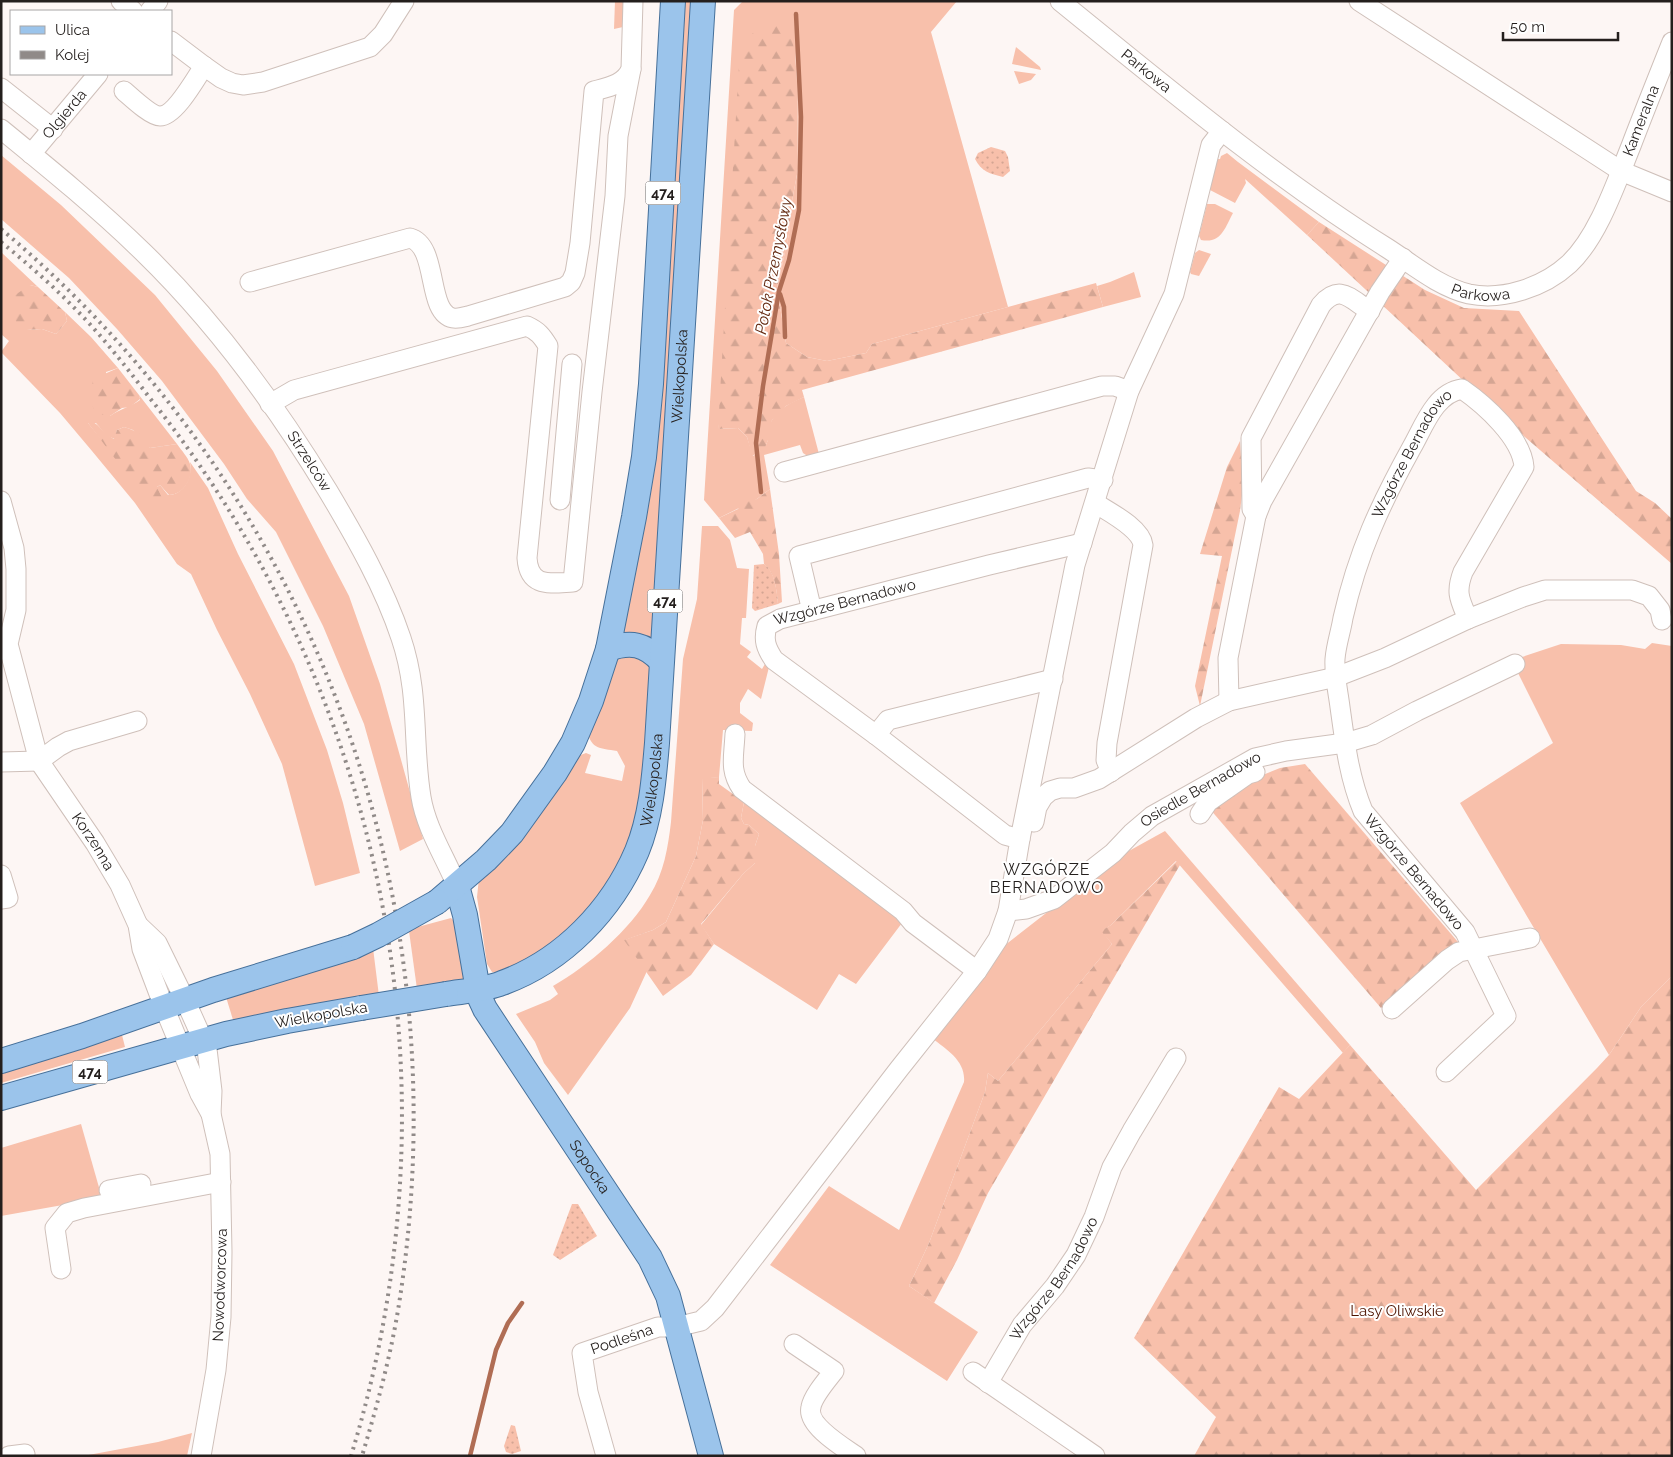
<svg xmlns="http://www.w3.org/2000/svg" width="1673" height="1457" font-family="Raleway,sans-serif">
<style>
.grass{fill:#f8c0ab}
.forest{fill:url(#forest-firs)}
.park{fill:url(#park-dots)}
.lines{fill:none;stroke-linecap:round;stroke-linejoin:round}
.stream{stroke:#b06d54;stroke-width:4.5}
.minor-casing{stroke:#cfc0ba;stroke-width:21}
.major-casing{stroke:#46709a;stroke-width:26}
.minor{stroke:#fff;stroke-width:19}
.major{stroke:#9bc4eb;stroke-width:24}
.rail{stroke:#908a88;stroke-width:4;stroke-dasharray:2.5 5;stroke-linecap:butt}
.major-bridge-casing{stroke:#46709a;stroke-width:26;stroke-linecap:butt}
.major-bridge{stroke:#9bc4eb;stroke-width:24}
.labels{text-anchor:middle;stroke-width:4;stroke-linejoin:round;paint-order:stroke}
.shield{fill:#fff;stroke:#666261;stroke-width:1}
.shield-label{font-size:14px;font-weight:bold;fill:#241f1d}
.street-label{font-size:15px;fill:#241f1d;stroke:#fff}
.park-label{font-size:15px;fill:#4e1400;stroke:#fff}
.water-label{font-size:16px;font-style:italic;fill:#62270e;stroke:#fff}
.neighbourhood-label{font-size:16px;letter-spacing:1px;fill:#241f1d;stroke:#fff}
</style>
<defs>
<pattern id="forest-firs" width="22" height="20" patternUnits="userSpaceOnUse" patternTransform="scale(1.25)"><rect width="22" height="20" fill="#f8c0ab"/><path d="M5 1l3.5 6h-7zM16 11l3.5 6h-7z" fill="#d4a593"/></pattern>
<pattern id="park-dots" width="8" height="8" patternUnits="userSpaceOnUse" patternTransform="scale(1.25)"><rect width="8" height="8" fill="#f8c0ab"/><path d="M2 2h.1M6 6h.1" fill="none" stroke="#d4a593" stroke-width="1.8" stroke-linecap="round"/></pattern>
</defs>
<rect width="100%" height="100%" fill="#fdf6f4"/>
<g class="grass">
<polygon points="615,1 626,1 626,22 623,27 614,29"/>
<polygon points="685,1 693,1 653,644 622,639 648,507 660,414"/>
<path d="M743 1H957L931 32 1008 307 872 344 866 353 827 361 807 357 786 343 777 288 789 234 792 201 798 169 797 81 795 52 718 429 738 428 747 437 753 456C776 443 763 437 772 420 779 408 792 402 804 397L819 454 809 457 803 453 800 445 764 455 770 489 757 499 719 518 704 500 734 10Z"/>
<polygon points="1016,47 1040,67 1041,70 1012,64"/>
<polygon points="1014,71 1036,74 1031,80 1019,84"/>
<polygon points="1227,153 1238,162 1319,222 1307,235 1245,179 1246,183 1235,203 1210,190 1216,159 1220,159 1221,156"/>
<polygon points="1,155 61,205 155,295 217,371 273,451 349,596 380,684 423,839 400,851 364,724 323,626 276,532 247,499 224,464 162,381 117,329 69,278 1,219"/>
<path d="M1207 204H1215L1233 213C1225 228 1221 244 1201 240L1199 236Z"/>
<polygon points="1199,250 1211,254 1199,276 1191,274 1190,272 1195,253"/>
<path d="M1 252 38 287 30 285 27 330 42 329 56 334 67 321 65 312 91 337 118 368 106 372 110 416C120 409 130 407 140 400L139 395 177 444 150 448 133 430 124 427 117 430 115 439 107 436 96 423H88L115 456 157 487 160 485 168 495C184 495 193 477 190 462L208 488 238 554 294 664 327 750 343 803 360 873 315 886 282 764 250 694 217 630 191 574 177 564 135 503 92 451 60 413 1 352 9 341 1 334Z"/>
<polygon points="1134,272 1141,297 1103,307 1097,286 1110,282"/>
<path d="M702 526H718L730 540 737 568 749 569 746 618H742L740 644 751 652 747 657 762 669 765 664 769 667 761 699 748 689 740 703V713L753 723 752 731 723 730 719 777 702 779 703 820 696 856 666 922 653 930 625 940 647 971 630 1008 568 1095 544 1063 535 1042 516 1014 550 1000 558 994 553 986C588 966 630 930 650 895 664 873 668 847 671 822L683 659 697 599Z"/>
<polygon points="1652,643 1672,646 1672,976 1641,1007 1609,1055 1460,803 1553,743 1517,671 1516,659 1561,644 1621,645 1645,649"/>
<path d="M635 654 648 665 650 672 640 819 606 891 558 942 517 965 496 973 492 972 487 964 477 897 479 878 578 756 586 753 591 755 585 773 622 781 625 766 617 751C600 748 592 750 587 731L617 660 622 656Z"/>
<polygon points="744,802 905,919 856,984 839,974 817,1010 714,944 701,925 743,874 755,863 755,846 759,834 749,825 744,824 741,818"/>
<path d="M1165 831 1350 1045 1343 1053 1176 861 1111 925 1102 931 1112 944 998 1081 988 1073 985 1092 929 1243 909 1286 978 1332 947 1381 770 1265 829 1186 899 1230 964 1082C966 1061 947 1050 932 1038L1000 949 1118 857Z"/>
<polygon points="451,918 456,923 467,978 463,982 417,989 409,931 414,928"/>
<polygon points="373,948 379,996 234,1023 226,997"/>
<polygon points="122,1035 125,1047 1,1083 1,1069"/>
<polygon points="81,1124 102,1198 1,1216 1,1148"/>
<polygon points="192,1433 187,1456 83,1456 158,1442"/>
</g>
<g class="forest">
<polygon points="778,20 789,29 795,52 797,81 798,169 792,201 789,234 777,288 786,343 807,357 827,361 866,353 872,344 1096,283 1103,307 802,390 804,397 786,406 772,420 768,440 764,450 752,456 747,437 738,428 718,429 740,46 761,25"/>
<polygon points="1319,222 1425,290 1464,308 1519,311 1636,491 1655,503 1672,519 1672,564 1511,425 1307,235"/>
<polygon points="30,285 38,287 65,312 67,321 56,334 42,329 27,330 18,327 13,313 15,295"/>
<polygon points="118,368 139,395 140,399 130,407 122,408 110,416 95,413 90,399 93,379"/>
<path d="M93 422C99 425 106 435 114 439L117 430 124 427C137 431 145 435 150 448L177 444C181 450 188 457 190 464 194 478 183 495 169 495L160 485 157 487 162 498 159 506 154 510 88 423Z"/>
<polygon points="1240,441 1243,487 1240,511 1200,706 1195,686 1222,556 1200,554 1227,467"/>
<path d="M770 489 779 554 782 602 778 604C777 592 775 572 764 564L763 554 750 532 735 538 719 518 738 509 742 502 757 499Z"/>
<polygon points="1305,764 1458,942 1381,1008 1209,808 1253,779 1280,768"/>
<polygon points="719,777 719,784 744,802 741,818 744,824 749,825 759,834 755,846 755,863 743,874 701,924 714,944 691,975 663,996 624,940 653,930 666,922 696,856 703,820 702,778"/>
<polygon points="1177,861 1180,865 988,1193 957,1260 934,1303 909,1286 929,1243 985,1092 988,1073 998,1081 1112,944 1101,931 1111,925"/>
<polygon points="1672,976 1672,1456 1194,1456 1216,1417 1134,1338 1279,1087 1299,1099 1350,1045 1476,1190 1597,1068 1609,1055 1641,1007"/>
</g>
<g class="park">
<path d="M991 147 1005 151 1008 157 1010 171 1003 177C990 174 981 171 975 159L978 153Z"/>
<path d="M764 564C775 571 777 592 778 604L755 611 752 608 754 565Z"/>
<polygon points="572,1204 578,1204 597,1236 560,1260 553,1255"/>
<polygon points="511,1425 515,1426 521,1451 512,1454 506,1452 504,1446"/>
</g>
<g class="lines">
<g class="stream">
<polyline points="780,294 784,307 785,337"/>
<polyline points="761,492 756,443 763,386 779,291 789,260 799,210 801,117 796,14"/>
<polyline points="470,1456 496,1350 508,1323 522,1303"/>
</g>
<defs>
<g id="minor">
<polyline points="121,1 133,11"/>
<path id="s1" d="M1060 1C1166 87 1271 175 1387 248 1412 264 1439 287 1469 294 1503 301 1544 287 1569 264 1598 237 1616 183 1631 146 1644 112 1658 77 1672 42"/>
<polyline points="1359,1 1621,171 1672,192"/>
<polyline points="150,11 158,1"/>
<polyline points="171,41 204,66 221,78 232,83 243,85 263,82 370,47 383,34 404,1"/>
<polyline points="1,88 53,129"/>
<path d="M124 91C131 97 151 116 160 116 175 116 196 78 204 66"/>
<path id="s2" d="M1 129C50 169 99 209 143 252 215 322 276 405 328 491 356 538 384 587 401 638 420 694 412 742 421 797 426 828 445 857 457 886"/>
<path id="s3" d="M31 154 98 74"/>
<path d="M250 282 410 238C439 246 426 313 453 318 458 319 464 317 468 316L565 287 571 282 575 273 580 243 594 91C609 87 625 84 631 69L633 1"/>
<path d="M270 404 294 390 527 326C538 331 542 336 548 346L527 558C529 588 550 583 573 582L592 392 615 196 618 136 631 69"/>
<polyline points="784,472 1102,386 1115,386 1129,391"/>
<polyline points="560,500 572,364"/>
<path id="s4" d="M1 501 14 548 16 569V610L8 644 39 761 95 843 120 885 138 925 142 949 164 1007 200 1094 211 1114"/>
<path d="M1095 503C1109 512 1141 528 1143 545L1107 743 1106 760 1111 772"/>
<path d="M1256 516 1252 509 1251 438 1321 305C1340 283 1350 299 1370 311"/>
<polyline points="812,611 799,556 1088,478 1103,480"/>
<polyline points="1229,701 1228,658 1256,516 1262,501 1380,292 1403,258"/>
<path d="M735 734C734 757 729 770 742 789L903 911 913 923 977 971"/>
<polyline points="876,735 888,720 1053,679"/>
<polyline points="1,762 39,761 58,747 69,741 137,721"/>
<polyline points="1200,814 1208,802 1248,774 1255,772"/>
<polyline points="1034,822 1037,807 1043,797 1050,791 1060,788 1074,788 1099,779 1196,718 1229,701 1336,677 1385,658 1468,619 1523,597 1545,590 1632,590 1649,596 1660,610 1662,620"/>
<polyline points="1020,839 1075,565 1129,391 1174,294 1211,145 1222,131"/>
<polyline points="1,875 8,898 1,899"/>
<path id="s5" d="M1008 911 1026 909 1054 899 1113 853 1132 833 1152 816 1255 758 1286 751 1345 743 1372 735 1417 711 1515 664"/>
<polyline points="138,925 157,943 185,1000 207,1049 212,1091 211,1114 220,1154 222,1252 221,1317 216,1370 201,1456"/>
<polyline points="1392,1009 1447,960 1459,952 1530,938"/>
<path id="s6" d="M1446 1072 1506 1016 1465 932 1363 811C1349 777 1345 743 1340 707 1338 691 1334 675 1335 659 1336 645 1341 631 1343 618 1358 552 1380 505 1412 447 1424 426 1435 393 1462 389 1485 405 1522 438 1524 467L1463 572C1455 593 1460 600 1468 619"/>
<polyline points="109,1190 141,1184"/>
<polyline points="61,1269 55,1228 67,1213 84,1208 221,1182"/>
<path d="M794 1344 834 1371C827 1380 813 1396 811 1407 806 1425 843 1447 856 1456"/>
<polyline points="973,1372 1095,1456"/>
<path id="s7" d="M988 1383 1022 1325 1055 1286 1076 1255 1094 1217 1112 1167 1132 1131 1176 1058"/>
<polyline points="9,1456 25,1454"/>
<path id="s8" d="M606 1456 588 1392 582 1353 658 1327H676L701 1321 715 1308 899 1069 977 971 998 939 1008 911 1020 839 1005 835 876 735 774 660C766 648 763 640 767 626L780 619 989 565 1082 543"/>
</g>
<g id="major">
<path d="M608 649C631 641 645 644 661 661"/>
<path id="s9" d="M457 886 465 915 479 996 485 1009 650 1258 668 1296 711 1456"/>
<polyline points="437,902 486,860 512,833 555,773 573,743 591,701 608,649 634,517 644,457 651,384 673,1"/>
<path id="s10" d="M446 994C465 991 485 990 502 983 563 961 612 910 637 851 651 817 654 779 657 743L703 1"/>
<polyline points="1,1061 82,1036 213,990 353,947"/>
<polyline points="1,1098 226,1034 287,1021 361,1008"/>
</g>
</defs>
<use href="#minor" class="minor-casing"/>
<use href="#major" class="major-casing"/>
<use href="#minor" class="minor"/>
<use href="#major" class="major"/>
<g class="rail">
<path d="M1 229C315 492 463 900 399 1304 391 1355 377 1406 362 1456"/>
<path d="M1 242C37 271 73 304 103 339 119 358 134 377 149 397 388 696 463 1090 351 1456"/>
</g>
<defs>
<g id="major-bridge">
<polyline points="353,947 378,935 437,902"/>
<polyline points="361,1008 446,994"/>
</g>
</defs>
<use href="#major-bridge" class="major-bridge-casing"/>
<use href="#major-bridge" class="major-bridge"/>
</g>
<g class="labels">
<g class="shield">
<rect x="645.5" y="181.5" width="35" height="23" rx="4"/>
<rect x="647.5" y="589.5" width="35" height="23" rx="4"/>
<rect x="72.5" y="1060.5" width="35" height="23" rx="4"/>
</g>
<g class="shield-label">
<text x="663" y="198">474</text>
<text x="665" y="606">474</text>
<text x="90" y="1077">474</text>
</g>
<g class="street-label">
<text dy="5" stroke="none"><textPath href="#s1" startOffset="111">Parkowa</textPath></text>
<text dy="5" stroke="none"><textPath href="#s3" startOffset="52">Olgierda</textPath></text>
<text dy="5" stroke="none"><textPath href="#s1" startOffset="774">Kameralna</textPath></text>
<text dy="5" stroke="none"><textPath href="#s1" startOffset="516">Parkowa</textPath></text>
<text dy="5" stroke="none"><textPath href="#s10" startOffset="729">Wielkopolska</textPath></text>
<text dy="5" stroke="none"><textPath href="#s6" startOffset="710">Wzgórze Bernadowo</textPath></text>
<text dy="5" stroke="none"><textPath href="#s2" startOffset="456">Strzelców</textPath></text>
<text dy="5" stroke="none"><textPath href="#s8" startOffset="1240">Wzgórze Bernadowo</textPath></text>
<text dy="5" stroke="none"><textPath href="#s10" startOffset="324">Wielkopolska</textPath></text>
<text dy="5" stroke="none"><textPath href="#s5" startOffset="232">Osiedle Bernadowo</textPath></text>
<text dy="5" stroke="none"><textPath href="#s4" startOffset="364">Korzenna</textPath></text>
<text transform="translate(1414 872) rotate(50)" y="5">Wzgórze Bernadowo</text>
<text transform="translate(321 1015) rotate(-10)" y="5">Wielkopolska</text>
<text dy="5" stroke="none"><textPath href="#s9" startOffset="316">Sopocka</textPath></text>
<text dy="5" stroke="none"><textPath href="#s7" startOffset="124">Wzgórze Bernadowo</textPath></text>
<text transform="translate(220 1285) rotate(-88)" y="5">Nowodworcowa</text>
<text dy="5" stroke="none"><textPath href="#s8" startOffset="148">Podleśna</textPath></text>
</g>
<g class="park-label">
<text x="1397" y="1316">Lasy Oliwskie</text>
</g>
<g class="water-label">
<text transform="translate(773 266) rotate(-79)" y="6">Potok Przemysłowy</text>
</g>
<g class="neighbourhood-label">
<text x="1047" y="875">WZGÓRZE<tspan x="1047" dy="18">BERNADOWO</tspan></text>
</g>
</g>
<rect width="1673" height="1457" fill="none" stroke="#241f1d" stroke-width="5"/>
<rect x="10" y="10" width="162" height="65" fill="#ffffff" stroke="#a7a5a5"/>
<rect x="20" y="26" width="25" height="8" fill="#9bc4eb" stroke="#a7a5a5"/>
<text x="55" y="35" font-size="15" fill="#241f1d">Ulica</text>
<rect x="20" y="51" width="25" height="8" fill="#908a88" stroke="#a7a5a5"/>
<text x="55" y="60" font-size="15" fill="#241f1d">Kolej</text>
<path d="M1503 32v8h115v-8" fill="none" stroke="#241f1d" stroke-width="2.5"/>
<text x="1510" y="32" font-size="15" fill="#241f1d" stroke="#ffffff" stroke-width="4" paint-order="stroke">50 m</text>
</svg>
